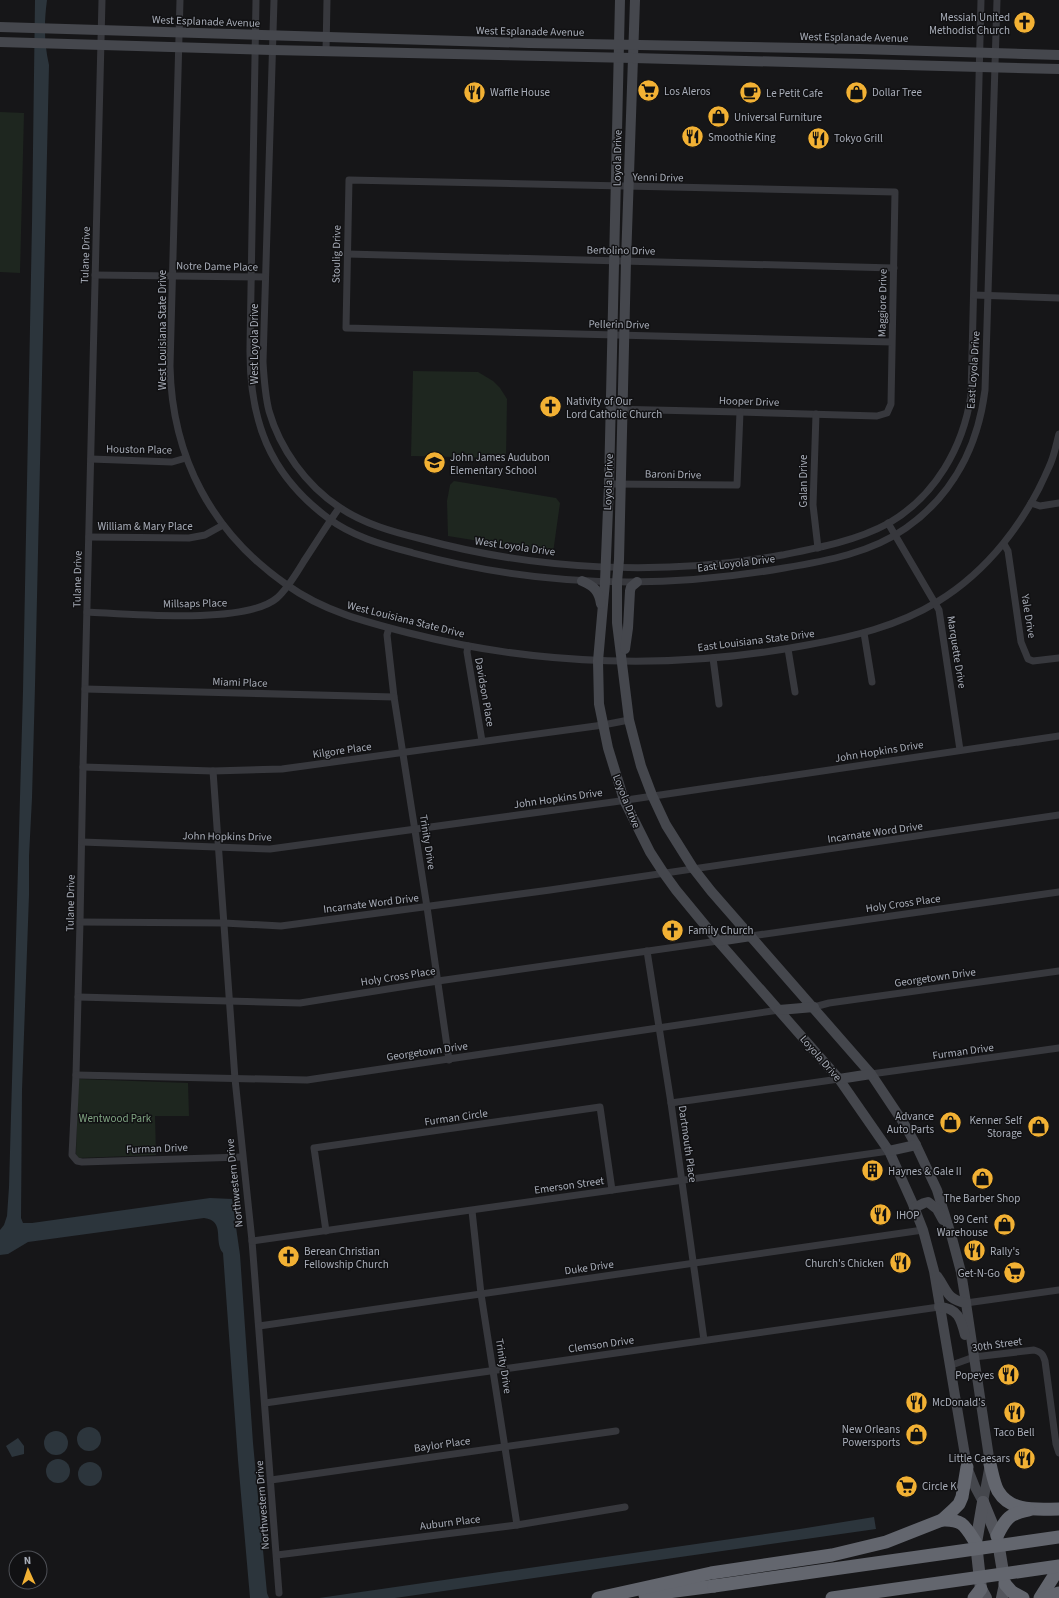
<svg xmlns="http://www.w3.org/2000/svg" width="1059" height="1598" font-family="'Source Sans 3',sans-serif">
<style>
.green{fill:#1e261f}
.water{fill:#2c353c}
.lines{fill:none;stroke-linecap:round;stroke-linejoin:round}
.street{stroke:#37383d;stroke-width:7}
.secondary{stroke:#45474d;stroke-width:10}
.primary{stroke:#53555c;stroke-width:12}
.highway{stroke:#63666e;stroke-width:13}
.highway-bridge{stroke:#63666e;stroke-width:13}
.labels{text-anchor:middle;stroke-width:3;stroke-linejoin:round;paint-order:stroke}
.poi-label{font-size:11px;fill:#a8adb8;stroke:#111113;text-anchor:start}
.street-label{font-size:11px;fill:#a8adb8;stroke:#111113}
.park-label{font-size:11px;fill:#7fa381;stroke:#111113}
</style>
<rect width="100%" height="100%" fill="#161618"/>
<g class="green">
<polygon points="0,112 24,113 20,273 0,272"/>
<polygon points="413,371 478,372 493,381 500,388 507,399 506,458 411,456"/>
<polygon points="454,481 556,498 560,503 553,553 448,536 447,501 450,485"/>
<polygon points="78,1079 188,1083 189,1116 155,1116 156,1155 78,1158 76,1154"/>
</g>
<g class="water">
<path d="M35 0H47C44 22 44 43 49 65L35 686 32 798 29 856V895L22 1090 21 1218 23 1223H32L210 1198 232 1199 240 1255 253 1443 267 1593 269 1598H250L238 1460 223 1253C213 1241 226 1221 204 1218L28 1242 8 1254 0 1255V1230L4 1225 7 1216 9 1187 23 691 32 223Z"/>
<circle cx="89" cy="1439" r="12"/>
<circle cx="56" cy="1443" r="12"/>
<polygon points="18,1438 24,1446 24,1454 12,1457 6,1446"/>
<circle cx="58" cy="1471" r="12"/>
<circle cx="90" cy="1474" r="12"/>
<polygon points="874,1517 876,1529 395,1598 319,1598 800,1529"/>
</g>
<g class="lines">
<g class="street">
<polyline points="102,0 83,767 80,922 76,1075 72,1155 77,1161 82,1162 242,1157"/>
<path d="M180 0 170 366C172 458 212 533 287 585 323 611 366 622 409 633 539 666 676 670 807 645 852 637 898 626 937 602 988 571 1026 521 1049 467 1054 457 1056 445 1059 434"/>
<path d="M256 0 250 347C249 420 269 474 328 518 353 537 384 545 413 553 534 586 660 590 784 568 826 561 871 553 906 528 953 495 978 446 985 390L997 0"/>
<path d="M274 0 263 362C264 379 265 395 269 411 280 449 306 485 339 507 364 524 393 532 422 539 539 571 663 576 782 555 818 548 856 541 889 523 935 496 963 448 971 395L981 0"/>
<polyline points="326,51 327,0"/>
<polyline points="347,254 894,268"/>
<polyline points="95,275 265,277"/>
<polyline points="974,295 1059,298"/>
<polyline points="610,409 740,412 877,416 887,413 891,404 895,192 349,180 346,328 892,342"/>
<polyline points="816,414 813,505 818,548"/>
<polyline points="91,459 172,462 186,458"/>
<polyline points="609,484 737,485 740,412"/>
<polyline points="1031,503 1040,506 1059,503"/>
<polyline points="888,523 939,610 960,750"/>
<polyline points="89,537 189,538 205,535 223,525"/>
<polyline points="1004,544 1008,551 1021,642 1028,659 1033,661 1059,658"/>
<path d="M87 612C130 614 245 625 277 598 288 588 296 574 304 561 316 543 327 525 339 508"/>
<polyline points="389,628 387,635 394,697 427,907 449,1060"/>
<polyline points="864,633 872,682"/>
<polyline points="468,646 467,652 482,741"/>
<polyline points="788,649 795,692"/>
<polyline points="713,658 719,704"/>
<polyline points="85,689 394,697"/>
<polyline points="83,767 213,771 282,769 603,725 629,720"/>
<polyline points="213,771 235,1079 252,1241 279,1593"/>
<polyline points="82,842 270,849 613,802 1059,736"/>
<polyline points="80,922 224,923 281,926 550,890 1059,815"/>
<polyline points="751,936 1059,892"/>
<polyline points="647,951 671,1103 704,1340"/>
<polyline points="78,997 300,1003 438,981 718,941"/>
<polyline points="814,1007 829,1003 1059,971"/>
<polyline points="871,1074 1059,1048"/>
<polyline points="76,1075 307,1080 779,1010"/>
<polyline points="671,1103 839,1079"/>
<polyline points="472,1211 481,1294 517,1525"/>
<polyline points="326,1231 314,1148 600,1107 612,1190"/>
<polyline points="252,1241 889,1151"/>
<polyline points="966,1303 1059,1290"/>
<polyline points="259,1326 923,1230"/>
<path d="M949 1366 974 1357 1034 1350C1041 1352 1043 1354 1045 1361L1056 1444 1059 1453"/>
<polyline points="265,1403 939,1307"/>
<polyline points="271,1480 616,1431"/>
<polyline points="277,1555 517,1525 625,1507"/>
</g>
<g class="secondary">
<polyline points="620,0 609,484 605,582 598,661 599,704 608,748 624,800 650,852 663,872 676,890 718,941 839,1079 889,1151 912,1202 923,1230 934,1271 967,1467 975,1487 983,1502"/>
<polyline points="635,0 626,261 619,560 617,582 617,623 629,720 641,766 652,795 666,825 693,868 711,891 871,1074 903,1122 916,1145 937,1190 952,1238 961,1272 966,1303 990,1464 983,1502"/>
<polyline points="0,27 529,43 859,49 1059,55"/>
<polyline points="0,42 272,50 633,58 1059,69"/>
<path d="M582 581C594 586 599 591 601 604"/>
<polyline points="625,649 628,628 630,591 631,587 637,582"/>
<polyline points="718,941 751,936"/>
<polyline points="779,1010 814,1007"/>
<polyline points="839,1079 871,1074"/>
<polyline points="889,1151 916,1145"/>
<polyline points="914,1208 924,1203 928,1202 937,1209 943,1220"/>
<path d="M937 1276C948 1291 946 1299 966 1303"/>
<path d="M939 1307C958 1308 961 1319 965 1335"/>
</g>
<g class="primary">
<polyline points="983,1502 997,1536 1005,1584 1002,1598"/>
<polyline points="983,1502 976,1543 981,1589 986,1598"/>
</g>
<g class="highway">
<path d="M990 1464C992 1472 994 1484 998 1491 1011 1513 1038 1509 1059 1509"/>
<path d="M942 1520C963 1519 965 1526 976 1543"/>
<path d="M997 1536C1006 1518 1009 1514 1029 1510"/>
<polyline points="1005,1584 1012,1592 1023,1598"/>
<polyline points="645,1595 714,1586"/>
<polyline points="598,1598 711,1573 832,1555 886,1542 942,1520 953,1510 959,1504 962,1497 967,1467"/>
<polyline points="974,1598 981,1589"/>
<polyline points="1040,1598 1059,1568"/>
<polyline points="1043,1598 1059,1593"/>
</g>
<g class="highway-bridge">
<polyline points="714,1586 1059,1537"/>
<polyline points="832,1598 1059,1566"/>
</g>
</g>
<defs>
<symbol id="church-disc" viewBox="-11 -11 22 22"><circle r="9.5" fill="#f2b134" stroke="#111113"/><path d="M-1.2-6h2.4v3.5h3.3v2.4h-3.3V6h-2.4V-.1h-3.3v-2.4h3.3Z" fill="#111"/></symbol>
<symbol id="supermarket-disc" viewBox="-11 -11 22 22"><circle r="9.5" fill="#f2b134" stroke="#111113"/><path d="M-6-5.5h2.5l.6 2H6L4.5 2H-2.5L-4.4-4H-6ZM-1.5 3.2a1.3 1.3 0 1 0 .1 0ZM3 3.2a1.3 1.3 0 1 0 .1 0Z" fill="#111"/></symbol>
<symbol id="restaurant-disc" viewBox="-11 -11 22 22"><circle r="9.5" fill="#f2b134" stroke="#111113"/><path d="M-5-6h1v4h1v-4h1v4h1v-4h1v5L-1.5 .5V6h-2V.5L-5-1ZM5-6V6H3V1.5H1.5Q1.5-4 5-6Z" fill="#111"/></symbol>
<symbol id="shop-disc" viewBox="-11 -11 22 22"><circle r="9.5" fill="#f2b134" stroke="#111113"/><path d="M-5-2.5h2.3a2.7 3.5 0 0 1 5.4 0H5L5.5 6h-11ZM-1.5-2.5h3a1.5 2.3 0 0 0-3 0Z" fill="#111"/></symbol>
<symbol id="cafe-disc" viewBox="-11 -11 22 22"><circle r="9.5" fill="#f2b134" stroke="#111113"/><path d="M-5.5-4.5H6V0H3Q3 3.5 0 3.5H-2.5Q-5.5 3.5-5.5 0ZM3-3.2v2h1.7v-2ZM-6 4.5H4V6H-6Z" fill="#111"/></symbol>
<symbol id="school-disc" viewBox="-11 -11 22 22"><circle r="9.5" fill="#f2b134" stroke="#111113"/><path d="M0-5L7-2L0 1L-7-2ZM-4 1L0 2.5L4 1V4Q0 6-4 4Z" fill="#111"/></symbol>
<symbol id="building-disc" viewBox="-11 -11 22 22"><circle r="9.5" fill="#f2b134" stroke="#111113"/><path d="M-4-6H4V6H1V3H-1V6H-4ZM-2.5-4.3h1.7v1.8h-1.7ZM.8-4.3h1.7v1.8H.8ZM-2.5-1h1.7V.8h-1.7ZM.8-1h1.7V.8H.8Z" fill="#111"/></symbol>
</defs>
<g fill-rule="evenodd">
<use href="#church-disc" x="1012" y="10" width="25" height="25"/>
<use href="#supermarket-disc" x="636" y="78" width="25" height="25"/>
<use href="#restaurant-disc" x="462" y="80" width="25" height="25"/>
<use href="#shop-disc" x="844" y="80" width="25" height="25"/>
<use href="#cafe-disc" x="738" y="80" width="25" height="25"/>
<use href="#shop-disc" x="706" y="104" width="25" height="25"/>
<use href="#restaurant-disc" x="680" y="124" width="25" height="25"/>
<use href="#restaurant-disc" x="806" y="126" width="25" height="25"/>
<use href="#church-disc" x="538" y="394" width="25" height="25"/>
<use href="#school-disc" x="422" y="450" width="25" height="25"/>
<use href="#church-disc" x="660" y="918" width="25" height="25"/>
<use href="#shop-disc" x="938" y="1110" width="25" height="25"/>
<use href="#shop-disc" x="1026" y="1114" width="25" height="25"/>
<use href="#building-disc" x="860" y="1158" width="25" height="25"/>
<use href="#shop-disc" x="970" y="1166" width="25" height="25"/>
<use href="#restaurant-disc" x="868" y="1202" width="25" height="25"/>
<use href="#shop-disc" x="992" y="1212" width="25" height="25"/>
<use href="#restaurant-disc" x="962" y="1238" width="25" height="25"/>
<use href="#church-disc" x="276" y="1244" width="25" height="25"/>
<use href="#restaurant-disc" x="888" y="1250" width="25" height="25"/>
<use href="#supermarket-disc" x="1002" y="1260" width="25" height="25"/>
<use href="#restaurant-disc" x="996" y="1362" width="25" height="25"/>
<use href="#restaurant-disc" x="904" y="1390" width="25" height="25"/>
<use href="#restaurant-disc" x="1002" y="1400" width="25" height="25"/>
<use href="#shop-disc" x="904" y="1422" width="25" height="25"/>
<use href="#restaurant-disc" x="1012" y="1446" width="25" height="25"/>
<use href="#supermarket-disc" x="894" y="1474" width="25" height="25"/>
</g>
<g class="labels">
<g class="poi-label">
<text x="1010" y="21" text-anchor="end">Messiah United<tspan x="1010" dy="13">Methodist Church</tspan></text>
<text x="664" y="95">Los Aleros</text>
<text x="490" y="96">Waffle House</text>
<text x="872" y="96">Dollar Tree</text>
<text x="766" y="97">Le Petit Cafe</text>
<text x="734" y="121">Universal Furniture</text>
<text x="708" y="141">Smoothie King</text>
<text x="834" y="142">Tokyo Grill</text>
<text x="566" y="405">Nativity of Our<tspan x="566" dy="13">Lord Catholic Church</tspan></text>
<text x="450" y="461">John James Audubon<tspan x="450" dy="13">Elementary School</tspan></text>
<text x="688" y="934">Family Church</text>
<text x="934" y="1120" text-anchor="end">Advance<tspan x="934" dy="13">Auto Parts</tspan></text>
<text x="1022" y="1124" text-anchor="end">Kenner Self<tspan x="1022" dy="13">Storage</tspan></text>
<text x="888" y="1175">Haynes &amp; Gale II</text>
<text x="982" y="1202" text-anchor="middle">The Barber Shop</text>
<text x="896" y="1219">IHOP</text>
<text x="988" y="1223" text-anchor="end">99 Cent<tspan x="988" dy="13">Warehouse</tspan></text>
<text x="304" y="1255">Berean Christian<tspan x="304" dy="13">Fellowship Church</tspan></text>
<text x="990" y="1255">Rally's</text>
<text x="884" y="1267" text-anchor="end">Church's Chicken</text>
<text x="1000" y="1277" text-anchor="end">Get-N-Go</text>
<text x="994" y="1379" text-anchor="end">Popeyes</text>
<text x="932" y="1406">McDonald's</text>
<text x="900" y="1433" text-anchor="end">New Orleans<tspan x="900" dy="13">Powersports</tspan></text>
<text x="1014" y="1436" text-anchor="middle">Taco Bell</text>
<text x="1010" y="1462" text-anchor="end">Little Caesars</text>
<text x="922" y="1490">Circle K</text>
</g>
<g class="street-label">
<text transform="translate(206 21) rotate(2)" y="4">West Esplanade Avenue</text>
<text transform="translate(530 31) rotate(1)" y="4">West Esplanade Avenue</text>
<text transform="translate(854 37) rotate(1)" y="4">West Esplanade Avenue</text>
<text transform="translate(617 158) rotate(-89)" y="4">Loyola Drive</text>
<text transform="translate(658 177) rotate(1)" y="4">Yenni Drive</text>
<text transform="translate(621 250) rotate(1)" y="4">Bertolino Drive</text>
<text transform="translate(336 254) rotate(-89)" y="4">Stoulig Drive</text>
<text transform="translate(85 255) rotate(-88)" y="4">Tulane Drive</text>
<text transform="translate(217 266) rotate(1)" y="4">Notre Dame Place</text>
<text transform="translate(882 303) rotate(-89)" y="4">Maggiore Drive</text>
<text transform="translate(619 324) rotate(1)" y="4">Pellerin Drive</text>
<text transform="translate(162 330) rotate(-90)" y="4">West Louisiana State Drive</text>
<text transform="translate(254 344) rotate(-90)" y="4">West Loyola Drive</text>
<text transform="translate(973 370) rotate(-86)" y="4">East Loyola Drive</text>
<text transform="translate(749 401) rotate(2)" y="4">Hooper Drive</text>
<text transform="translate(139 449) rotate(1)" y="4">Houston Place</text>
<text transform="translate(673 474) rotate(1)" y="4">Baroni Drive</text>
<text transform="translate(803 481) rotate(-90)" y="4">Galan Drive</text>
<text transform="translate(608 482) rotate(-88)" y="4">Loyola Drive</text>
<text x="145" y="530">William &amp; Mary Place</text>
<text transform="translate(515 546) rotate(8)" y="4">West Loyola Drive</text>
<text transform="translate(736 563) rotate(-7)" y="4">East Loyola Drive</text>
<text transform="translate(77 579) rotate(-89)" y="4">Tulane Drive</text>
<text transform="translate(195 603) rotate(-1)" y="4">Millsaps Place</text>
<text transform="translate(1029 616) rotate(81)" y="4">Yale Drive</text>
<text transform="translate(406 619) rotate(14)" y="4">West Louisiana State Drive</text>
<text transform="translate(756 640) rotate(-7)" y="4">East Louisiana State Drive</text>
<text transform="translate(957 652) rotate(81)" y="4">Marquette Drive</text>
<text transform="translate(240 682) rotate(2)" y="4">Miami Place</text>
<text transform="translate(485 692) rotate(80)" y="4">Davidson Place</text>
<text transform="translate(342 750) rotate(-8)" y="4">Kilgore Place</text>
<text transform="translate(879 751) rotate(-9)" y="4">John Hopkins Drive</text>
<text transform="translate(558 798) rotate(-8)" y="4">John Hopkins Drive</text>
<text transform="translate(627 801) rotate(68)" y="4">Loyola Drive</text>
<text transform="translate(875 832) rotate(-8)" y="4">Incarnate Word Drive</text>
<text transform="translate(227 836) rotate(1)" y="4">John Hopkins Drive</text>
<text transform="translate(428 842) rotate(81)" y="4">Trinity Drive</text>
<text transform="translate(70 903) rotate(-89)" y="4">Tulane Drive</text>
<text transform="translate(371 903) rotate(-7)" y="4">Incarnate Word Drive</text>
<text transform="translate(903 903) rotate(-8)" y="4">Holy Cross Place</text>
<text transform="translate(398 976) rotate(-9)" y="4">Holy Cross Place</text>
<text transform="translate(935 977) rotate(-8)" y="4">Georgetown Drive</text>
<text transform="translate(427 1051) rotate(-8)" y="4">Georgetown Drive</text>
<text transform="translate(963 1051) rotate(-8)" y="4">Furman Drive</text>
<text transform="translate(821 1058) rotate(49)" y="4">Loyola Drive</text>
<text transform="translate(456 1117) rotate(-8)" y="4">Furman Circle</text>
<text transform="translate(688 1144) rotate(82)" y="4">Dartmouth Place</text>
<text transform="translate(157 1148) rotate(-2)" y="4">Furman Drive</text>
<text transform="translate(234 1183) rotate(-96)" y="4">Northwestern Drive</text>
<text transform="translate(569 1185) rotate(-8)" y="4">Emerson Street</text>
<text transform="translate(589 1267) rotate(-8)" y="4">Duke Drive</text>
<text transform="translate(601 1344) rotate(-8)" y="4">Clemson Drive</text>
<text transform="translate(997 1344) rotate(-8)" y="4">30th Street</text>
<text transform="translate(504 1366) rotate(81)" y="4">Trinity Drive</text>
<text transform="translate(442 1444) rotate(-8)" y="4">Baylor Place</text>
<text transform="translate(262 1505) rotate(-94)" y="4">Northwestern Drive</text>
<text transform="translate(450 1522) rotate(-7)" y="4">Auburn Place</text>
</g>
<g class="park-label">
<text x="115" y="1122">Wentwood Park</text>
</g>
</g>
<g transform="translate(28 1570) rotate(357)"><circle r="19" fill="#111113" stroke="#4d4f55"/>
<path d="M0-3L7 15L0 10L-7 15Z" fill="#f2b134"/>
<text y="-6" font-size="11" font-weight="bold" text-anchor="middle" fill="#a8adb8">N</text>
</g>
</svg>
